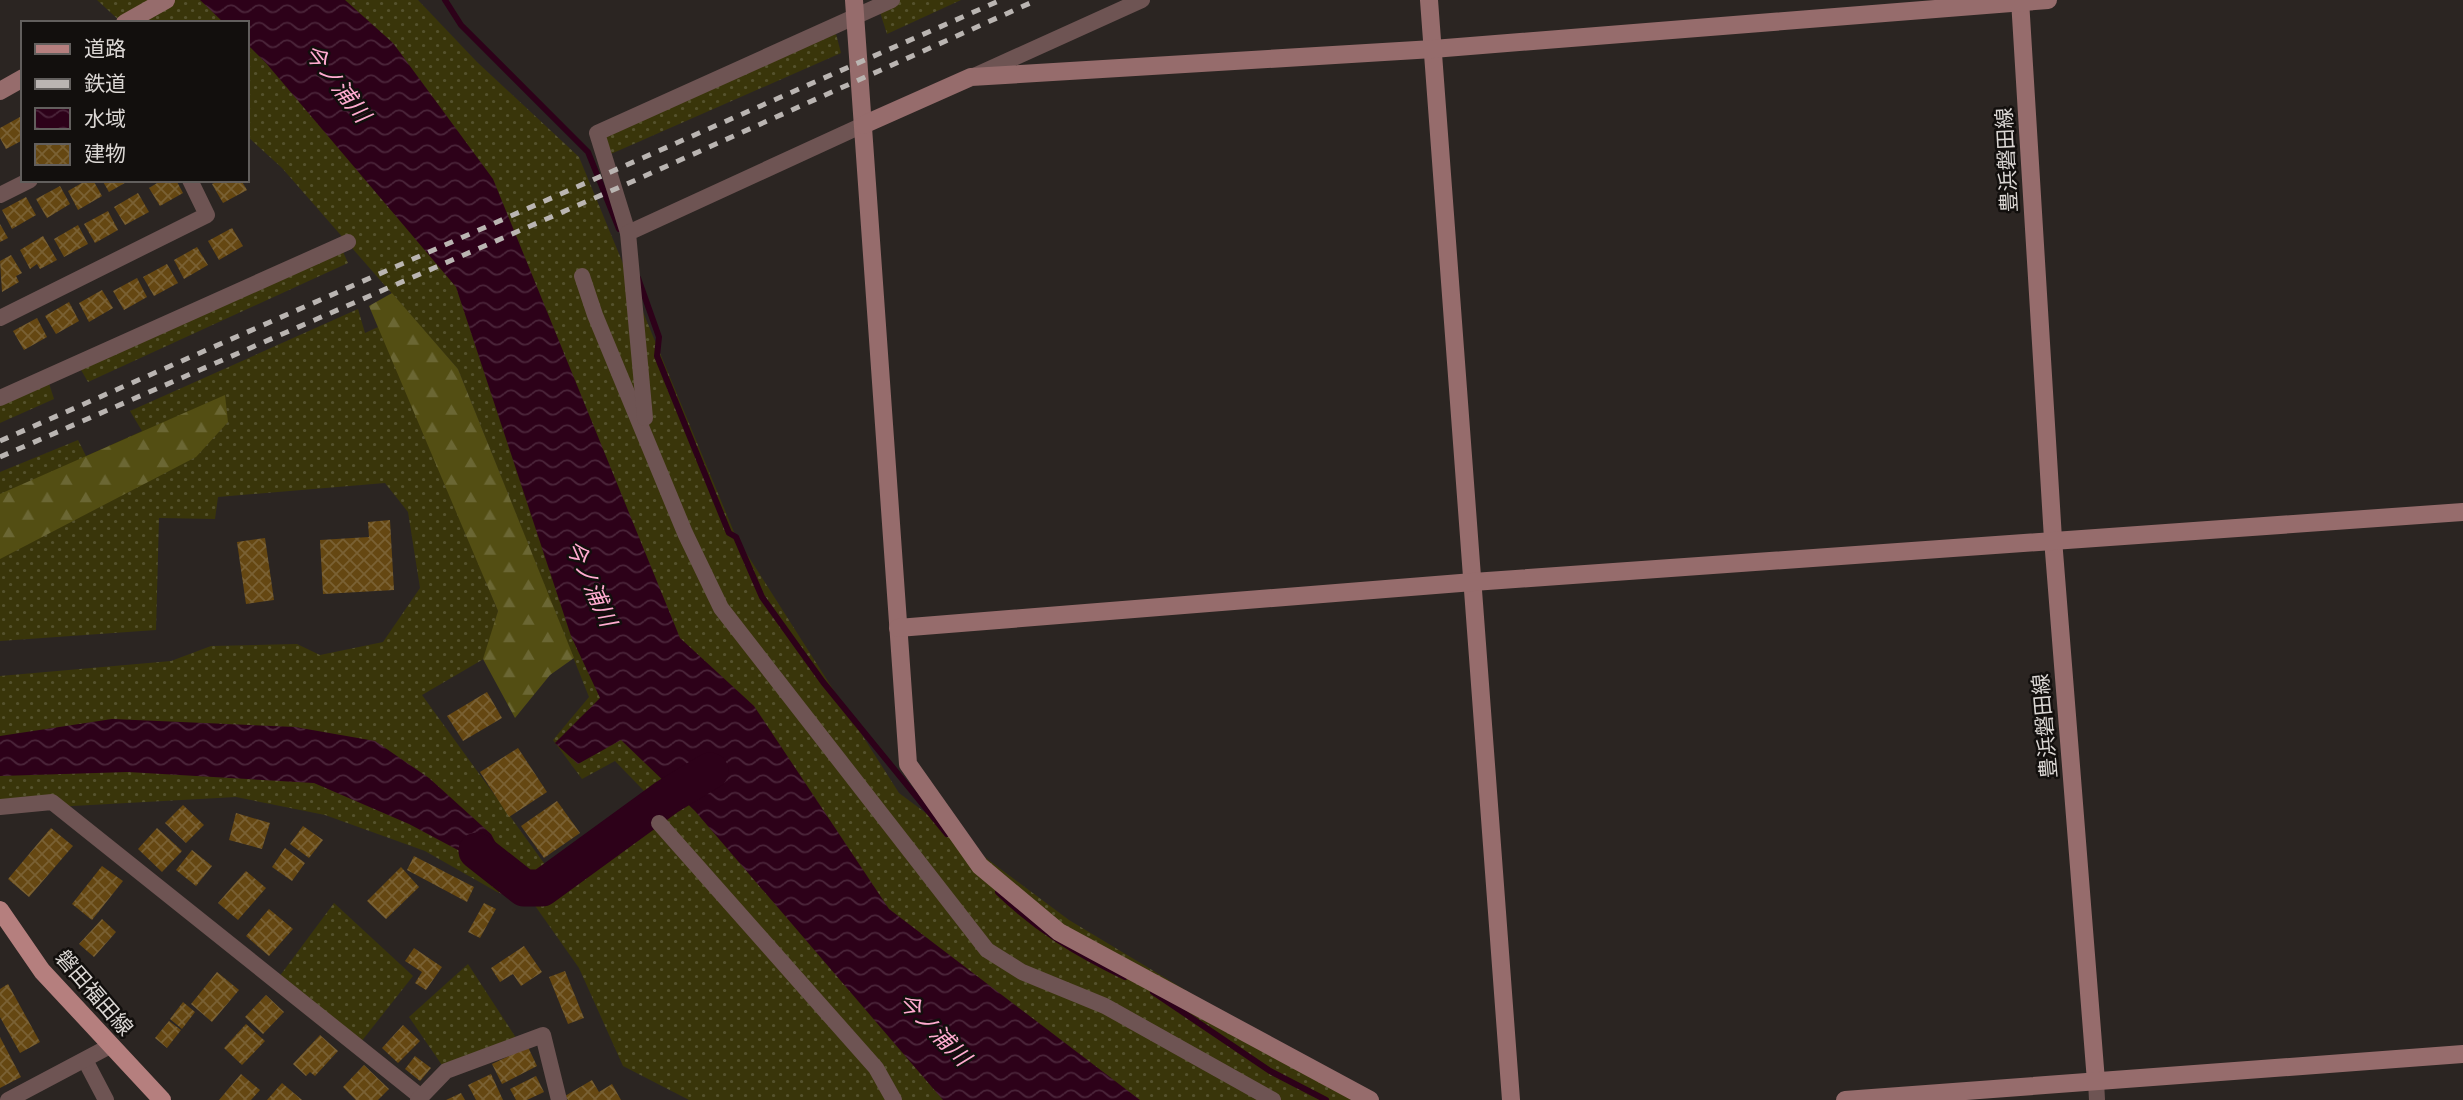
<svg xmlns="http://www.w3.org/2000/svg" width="2463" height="1100" font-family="Quicksand,'Noto Sans JP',sans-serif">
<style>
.grass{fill:url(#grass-dots)}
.forest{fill:url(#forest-firs)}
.water{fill:url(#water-waves)}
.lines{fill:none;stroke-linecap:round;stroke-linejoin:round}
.stream{stroke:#2d0119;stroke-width:6}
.river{stroke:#2d0119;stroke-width:37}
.building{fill:url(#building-cross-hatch)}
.street{stroke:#6e5453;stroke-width:16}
.secondary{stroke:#966c6c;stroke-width:18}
.primary{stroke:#b57f7e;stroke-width:18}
.rail{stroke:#bab5b2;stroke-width:5;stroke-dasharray:9 9;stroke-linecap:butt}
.labels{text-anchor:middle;stroke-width:5;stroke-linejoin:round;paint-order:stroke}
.street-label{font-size:21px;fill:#dbd7d4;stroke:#120f0d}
.water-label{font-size:23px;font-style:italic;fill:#ffabd0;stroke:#120f0d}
</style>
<defs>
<pattern id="grass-dots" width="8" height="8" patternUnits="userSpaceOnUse" patternTransform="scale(1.75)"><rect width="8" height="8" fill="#39350a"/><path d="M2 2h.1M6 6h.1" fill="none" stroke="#55522d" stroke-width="1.8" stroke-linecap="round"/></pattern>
<pattern id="forest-firs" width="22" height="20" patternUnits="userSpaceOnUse" patternTransform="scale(1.75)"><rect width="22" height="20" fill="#534e13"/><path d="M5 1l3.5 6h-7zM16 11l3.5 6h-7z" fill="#6b6734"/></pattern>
<pattern id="water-waves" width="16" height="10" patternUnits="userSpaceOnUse" patternTransform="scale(1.75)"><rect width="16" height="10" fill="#2d0119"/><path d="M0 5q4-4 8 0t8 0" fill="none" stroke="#4b253a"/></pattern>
<pattern id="building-cross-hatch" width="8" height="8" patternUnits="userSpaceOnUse" patternTransform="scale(1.75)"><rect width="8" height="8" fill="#654712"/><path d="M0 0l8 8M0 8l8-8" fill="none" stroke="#7a6134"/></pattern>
</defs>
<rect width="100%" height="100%" fill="#2b2522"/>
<g class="grass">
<polygon points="97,0 418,0 477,62 579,157 736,537 899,793 1069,920 1368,1100 689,1100 623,1066 579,968 531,900 522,901 497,892 425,851 325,815 236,797 0,810 0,676 171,661 211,646 297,644 320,655 383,642 420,588 408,512 385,483 218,497 215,519 159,518 156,630 0,641 0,472 78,440 86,456 142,431 130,411 358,309 365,333 378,327 387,342 498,611 487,657 422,695 546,866 646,793 615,761 582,779 553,740 589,697 458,369 282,168 247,136 247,23 122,23"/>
<polygon points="892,0 961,0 887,34 878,6"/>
<polygon points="836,34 841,53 604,157 597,133"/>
<polygon points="340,245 348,263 88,382 77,363"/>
<polygon points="47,377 54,399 0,423 0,399"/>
<polygon points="334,903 413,976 357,1047 276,981"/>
<polygon points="468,964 520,1044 446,1071 409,1017"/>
</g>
<g class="forest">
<polygon points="392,293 458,369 574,658 550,675 515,718 483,659 498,611 369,306"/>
<polygon points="225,395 228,422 196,457 0,559 0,494"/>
</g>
<g class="water">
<polygon points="200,0 345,0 393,43 493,179 680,638 754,706 889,909 1140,1100 943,1100 695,811 621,740 578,764 555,743 600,698 571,636 456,287 266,63 247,44 247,23 224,23"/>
<polygon points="112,719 295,727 375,741 429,778 491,834 516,881 409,824 314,783 128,772 0,776 0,736"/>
</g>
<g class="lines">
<g class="stream">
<polyline points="445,0 461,25 588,152 619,229"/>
<polyline points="638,278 659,337 657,356 729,533 736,537 762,597 823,682 947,834"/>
<path d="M998 892C1036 929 1077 954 1125 977"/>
<polyline points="1153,992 1270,1071 1326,1100"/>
</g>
<polyline class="river" points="477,851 524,888 542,888 667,797 710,771"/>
</g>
<g class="building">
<polygon points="20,117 23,140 6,149 0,138 0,128"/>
<polygon points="87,180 93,180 102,196 78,210 68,191"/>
<polygon points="102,180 130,180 109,192"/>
<polygon points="162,180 176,180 183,193 160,206 149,188"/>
<polygon points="220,180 241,180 247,190 223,203 212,184"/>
<polygon points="60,186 70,204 47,218 36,199"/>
<polygon points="138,193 149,212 125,225 114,207"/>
<polygon points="26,197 36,215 12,229 2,210"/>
<polygon points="108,211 118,230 95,243 84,224"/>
<polygon points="0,224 8,238 0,242"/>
<polygon points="78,225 88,244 64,257 54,239"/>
<polygon points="232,228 243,246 219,260 208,241"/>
<polygon points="43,236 57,260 40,269 37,264 30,269 20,250"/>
<polygon points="197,247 208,265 184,279 174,260"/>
<polygon points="11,255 22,273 16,276 19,282 2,292 0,261"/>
<polygon points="167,264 178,283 154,296 143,277"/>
<polygon points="137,278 147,297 124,310 113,291"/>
<polygon points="102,290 113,308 89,322 79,303"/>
<polygon points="69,302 79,321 56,334 45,316"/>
<polygon points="37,318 47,337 24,350 13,331"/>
<polygon points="390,520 394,590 323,594 320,540 369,537 368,522"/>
<polygon points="265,538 274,600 246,604 237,542"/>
<polygon points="487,692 502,718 463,741 447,716"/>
<polygon points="518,748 547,792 509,817 480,772"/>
<polygon points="557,801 580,833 544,858 521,826"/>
<polygon points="183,805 204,825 186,843 165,823"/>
<polygon points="236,813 270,823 262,849 229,840"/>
<polygon points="303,826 323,840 309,858 290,844"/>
<polygon points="51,828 73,846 29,897 8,879"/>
<polygon points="157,828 182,851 162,872 138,849"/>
<polygon points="285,848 305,863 292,881 272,867"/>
<polygon points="192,850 212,866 196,886 176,870"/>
<polygon points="414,856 474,887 467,902 407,870"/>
<polygon points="102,866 123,881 92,920 72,904"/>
<polygon points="401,867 419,887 386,919 367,901"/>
<polygon points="246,871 266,888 238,920 218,903"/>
<polygon points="484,903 496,909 480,938 468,932"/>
<polygon points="269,909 293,929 269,956 246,936"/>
<polygon points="102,919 116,932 94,957 79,944"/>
<polygon points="524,946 542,972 521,986 513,974 500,982 491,968"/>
<polygon points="414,948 442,967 426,990 415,983 422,972 405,961"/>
<polygon points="565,971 584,1018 568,1024 549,977"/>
<polygon points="217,972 239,990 212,1022 191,1004"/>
<polygon points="8,984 40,1042 20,1053 0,1017 0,989"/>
<polygon points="266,995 284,1012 263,1034 245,1017"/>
<polygon points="183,1002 195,1012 182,1029 170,1019"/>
<polygon points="169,1021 181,1030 167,1048 155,1038"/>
<polygon points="246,1024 265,1041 242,1065 224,1048"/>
<polygon points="403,1025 420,1041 398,1063 382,1048"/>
<polygon points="320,1035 338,1051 315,1076 310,1072 306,1076 293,1064"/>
<polygon points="0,1037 21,1077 0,1088"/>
<polygon points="528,1047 537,1066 502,1084 492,1064"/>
<polygon points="415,1056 431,1068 420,1081 405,1069"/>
<polygon points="364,1065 389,1089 378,1100 356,1100 343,1087"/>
<polygon points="241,1074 260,1090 251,1100 219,1100"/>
<polygon points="491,1074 503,1100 476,1100 468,1085"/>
<polygon points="536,1076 544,1092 527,1100 516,1100 510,1089"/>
<polygon points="592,1080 599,1092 612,1084 621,1100 568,1100 565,1096"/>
<polygon points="282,1083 302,1100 267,1100"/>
<polygon points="461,1093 465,1100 446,1100"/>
</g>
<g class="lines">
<g class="street">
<polyline points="974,76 1142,0"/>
<polyline points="0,195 30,180"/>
<polyline points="628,233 597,133 892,0"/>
<polyline points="582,276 595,315 685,533 721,608 987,950 1022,972 1105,1006 1273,1100"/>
<polyline points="0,318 207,215 190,180"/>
<polyline points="0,398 348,242"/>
<polyline points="645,418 628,233 863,125"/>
<polyline points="0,807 52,802 421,1097"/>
<polyline points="659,823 876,1068 894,1100"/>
<polyline points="85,1060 106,1100"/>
<polyline points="2096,1081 2097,1100"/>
<polyline points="8,1100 110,1046"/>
<polyline points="418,1100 446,1071 543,1035 559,1100"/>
</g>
<g class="secondary">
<polyline points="854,0 908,764 980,866 1059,932 1370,1100"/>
<polyline points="1429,0 1511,1100"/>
<polyline points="2020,0 2053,539 2096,1081"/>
<polyline points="125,23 166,0"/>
<polyline points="0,91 23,78"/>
<polyline points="863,125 971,77 1433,49 2048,0"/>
<polyline points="898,628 1473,582 2463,512"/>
<polyline points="1845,1100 2463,1054"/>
</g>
<polyline class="primary" points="0,910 42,971 162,1100"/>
<g class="rail">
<polyline points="0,441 1001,0"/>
<polyline points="0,457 629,183 1037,0"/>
</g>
</g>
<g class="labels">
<g class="street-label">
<text transform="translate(2007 160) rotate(-93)" y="7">豊浜磐田線</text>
<text transform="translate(2045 726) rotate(-95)" y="7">豊浜磐田線</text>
<text transform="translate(94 993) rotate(49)" y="7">磐田福田線</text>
</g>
<g class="water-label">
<text transform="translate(337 83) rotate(52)" y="8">今ノ浦川</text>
<text transform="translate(591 583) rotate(66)" y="8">今ノ浦川</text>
<text transform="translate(934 1029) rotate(45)" y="8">今ノ浦川</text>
</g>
</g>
<rect x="21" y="21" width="228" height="161" fill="#120f0d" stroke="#625f5d" stroke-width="2"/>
<rect x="35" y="44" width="35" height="10" fill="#b57f7e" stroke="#625f5d" stroke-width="2"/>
<text x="84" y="56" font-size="21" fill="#dbd7d4">道路</text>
<rect x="35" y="79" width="35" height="10" fill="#bab5b2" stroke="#625f5d" stroke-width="2"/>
<text x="84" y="91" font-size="21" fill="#dbd7d4">鉄道</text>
<rect x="35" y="108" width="35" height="21" fill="url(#water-waves)" stroke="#625f5d" stroke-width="2"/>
<text x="84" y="126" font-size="21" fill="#dbd7d4">水域</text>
<rect x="35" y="144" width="35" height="21" fill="url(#building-cross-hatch)" stroke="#625f5d" stroke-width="2"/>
<text x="84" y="161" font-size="21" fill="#dbd7d4">建物</text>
</svg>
